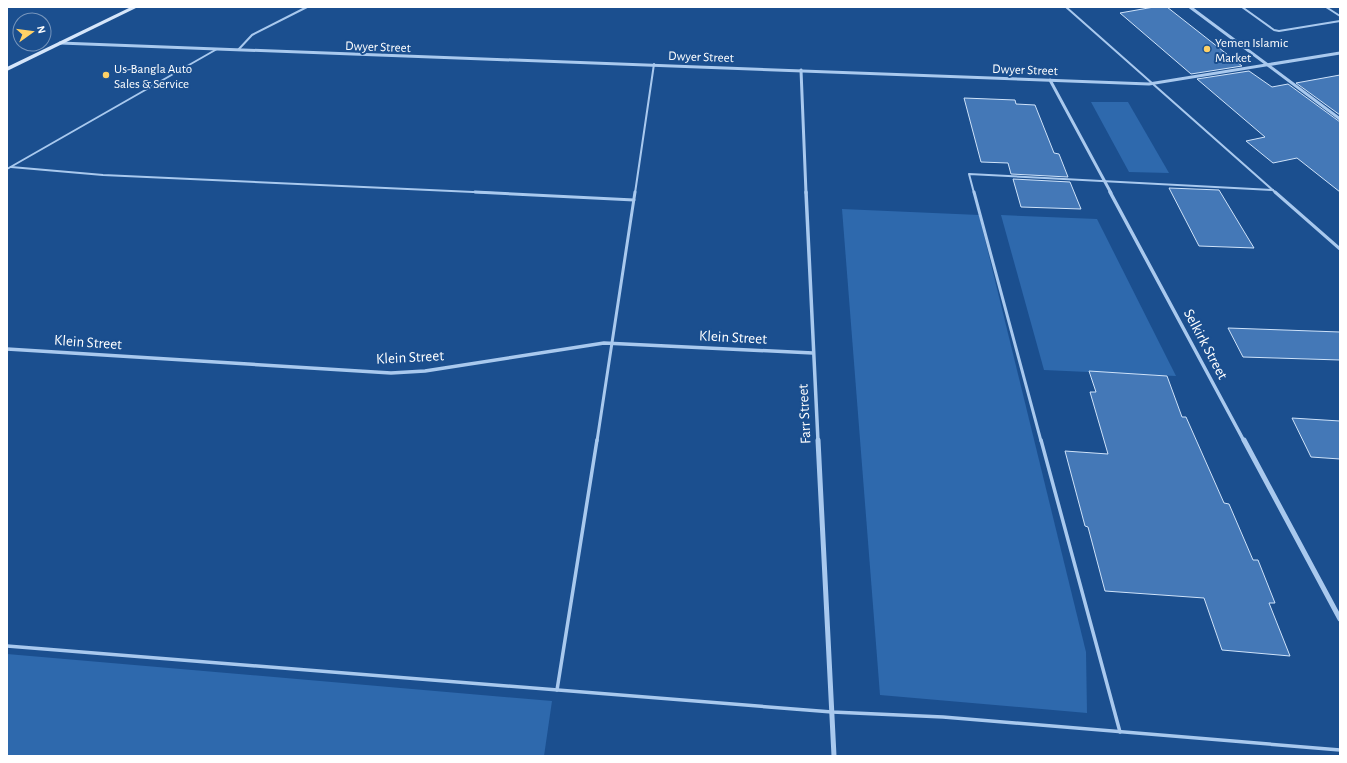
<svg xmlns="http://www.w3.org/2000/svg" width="1347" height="763" font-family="'Alegreya Sans',sans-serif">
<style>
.green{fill:#2e69ad}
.building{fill:#4478b7;stroke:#cfe3fa}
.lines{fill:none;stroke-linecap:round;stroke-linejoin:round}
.lane-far2{stroke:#a9c9ee;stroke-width:2}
.lane-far1{stroke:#a9c9ee;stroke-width:3}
.lane{stroke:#a9c9ee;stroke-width:3.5}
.street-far2{stroke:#a9c9ee;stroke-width:3}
.street-far1{stroke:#a9c9ee;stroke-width:3.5}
.street{stroke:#a9c9ee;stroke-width:5}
.secondary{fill:#d6e6fa;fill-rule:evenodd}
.poi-dot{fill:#ffd166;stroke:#1b4f8f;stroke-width:1.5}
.labels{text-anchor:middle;stroke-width:4;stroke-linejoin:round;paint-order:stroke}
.far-poi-label{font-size:13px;fill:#fff;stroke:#1b4f8f;text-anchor:start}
.far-street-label{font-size:13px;fill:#fff;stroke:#1b4f8f}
.street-label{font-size:15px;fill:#fff;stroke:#1b4f8f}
</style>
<rect width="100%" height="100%" fill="#1b4f8f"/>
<g class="green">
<polygon points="1091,102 1128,102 1169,173 1129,172"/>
<polygon points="842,209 979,215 1086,652 1087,713 880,695"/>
<polygon points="1001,215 1097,219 1176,376 1044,370"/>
<polygon points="7,654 552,701 544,756 7,756"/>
</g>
<g class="building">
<polygon points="1154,7 1167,7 1242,66 1191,74 1120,13"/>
<polygon points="1249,71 1272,87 1288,84 1340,122 1340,192 1297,158 1273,163 1246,141 1265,137 1197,79"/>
<polygon points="1340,75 1340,115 1296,83"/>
<polygon points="964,98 1015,100 1016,104 1035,105 1054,153 1059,154 1068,177 1011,174 1008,163 981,162"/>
<polygon points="1013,179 1070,182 1081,209 1021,207"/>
<polygon points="1169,188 1219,190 1254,248 1199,246"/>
<polygon points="1228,328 1340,332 1340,360 1243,357"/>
<polygon points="1089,371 1167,376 1182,417 1186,417 1224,503 1229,504 1253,560 1258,560 1275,603 1269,603 1290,656 1222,650 1204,598 1105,591 1088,527 1085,526 1065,451 1108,454 1090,392 1096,392"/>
<polygon points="1292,418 1340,421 1340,459 1311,457"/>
</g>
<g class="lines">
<g class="lane-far2">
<polyline points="1066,7 1276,193"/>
<polyline points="1242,7 1274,30 1279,31 1340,21"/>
<polyline points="1326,7 1340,16"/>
<polyline points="238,50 252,35 307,7"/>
<polyline points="11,167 103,175 495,193"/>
<polyline points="7,169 217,49"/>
<polyline points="635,193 654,64"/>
<polyline points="974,193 969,174 1273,190"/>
</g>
<g class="lane-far1">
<polyline points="475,192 634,200"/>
<polyline points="974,192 1041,441"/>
<polyline points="1275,192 1340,249"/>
<polyline points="597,441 635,192"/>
</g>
<g class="lane">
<polyline points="1041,440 1120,732"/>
<polyline points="7,646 832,712 943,717 1340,750"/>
<polyline points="557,690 597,440"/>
</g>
<g class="street-far2">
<polyline points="1190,7 1340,119"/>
<polyline points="60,43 1149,84 1340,53"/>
<polyline points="801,70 806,193"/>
<polyline points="1050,80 1111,193"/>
</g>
<g class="street-far1">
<polyline points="806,192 818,441"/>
<polyline points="1110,192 1244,441"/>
<polyline points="7,349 391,373 425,371 604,343 813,353"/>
</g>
<g class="street">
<polyline points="818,440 834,756"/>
<polyline points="1244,440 1340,619"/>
</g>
<polygon class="secondary" points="131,7 138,7 7,71 7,67"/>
</g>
<g class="poi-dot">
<circle cx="1207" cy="49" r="4"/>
<circle cx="106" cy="75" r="4"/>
</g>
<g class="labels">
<g class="far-poi-label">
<text x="1215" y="47">Yemen Islamic<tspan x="1215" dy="15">Market</tspan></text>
<text x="114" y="73">Us-Bangla Auto<tspan x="114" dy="15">Sales &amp; Service</tspan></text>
</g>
<g class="far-street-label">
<text transform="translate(378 46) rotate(2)" y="5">Dwyer Street</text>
<text transform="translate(701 56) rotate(2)" y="5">Dwyer Street</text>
<text transform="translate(1025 69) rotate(2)" y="5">Dwyer Street</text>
</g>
<g class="street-label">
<text transform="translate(733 337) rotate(3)" y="5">Klein Street</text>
<text transform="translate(88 342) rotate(4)" y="5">Klein Street</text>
<text transform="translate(1206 344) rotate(62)" y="5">Selkirk Street</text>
<text transform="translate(410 357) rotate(-3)" y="5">Klein Street</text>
<text transform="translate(804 414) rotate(-93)" y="5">Farr Street</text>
</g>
</g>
<rect width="1347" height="763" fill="none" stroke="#ffffff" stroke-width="16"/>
<g transform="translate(32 32) rotate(76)"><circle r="19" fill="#1b4f8f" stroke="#7695bc"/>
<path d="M0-3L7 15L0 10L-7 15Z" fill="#ffd166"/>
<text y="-6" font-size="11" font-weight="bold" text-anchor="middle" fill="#ffffff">N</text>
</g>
</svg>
